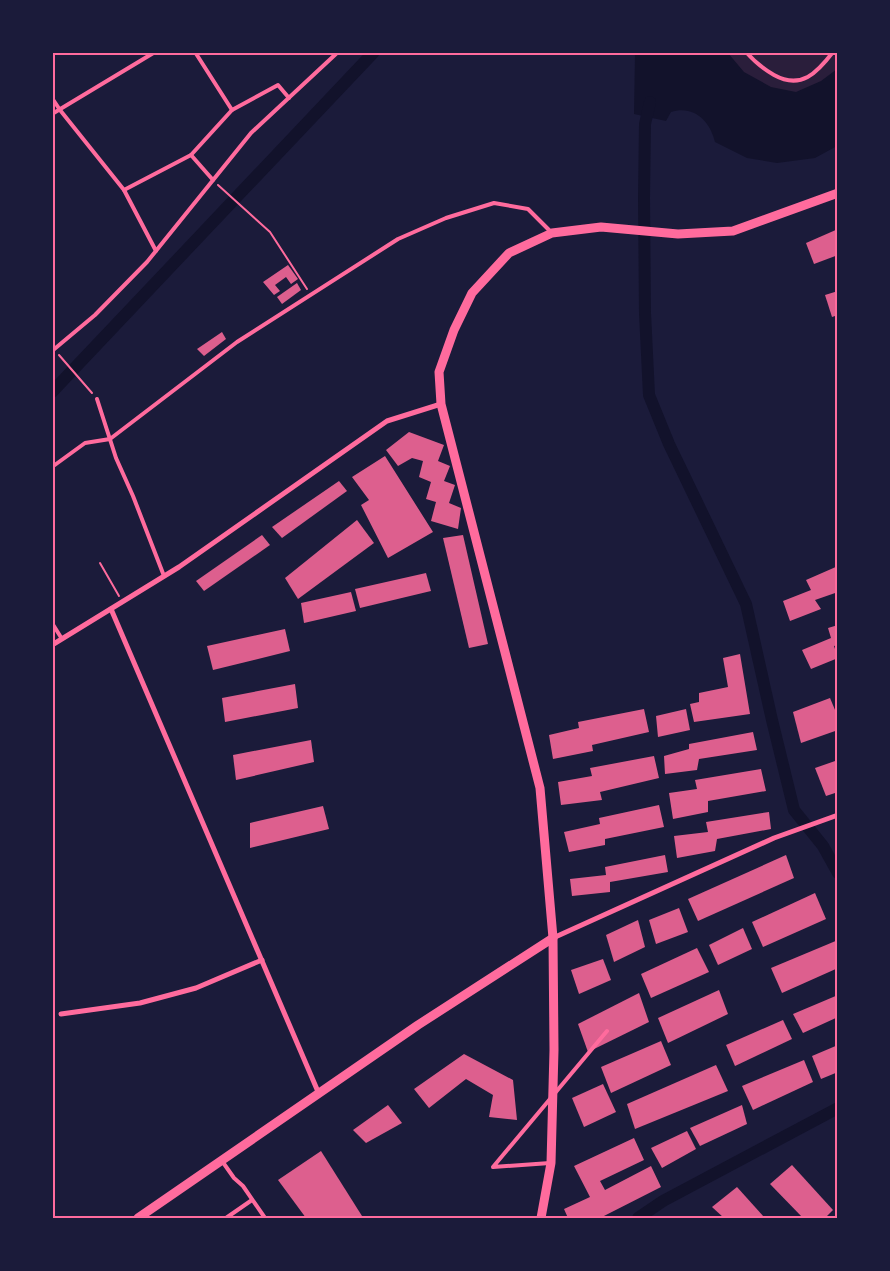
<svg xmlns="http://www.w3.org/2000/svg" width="890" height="1271" font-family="'Golos Text',sans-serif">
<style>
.green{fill:#2a1e3b}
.water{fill:#12122b}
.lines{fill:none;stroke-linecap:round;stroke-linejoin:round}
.canal{stroke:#12122b;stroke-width:12}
.building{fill:#dd5f8e}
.path{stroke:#ff6b9d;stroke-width:2}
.service{stroke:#ff6b9d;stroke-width:4}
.minor{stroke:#ff6b9d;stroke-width:5}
.tertiary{stroke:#ff6b9d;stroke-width:9}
.neatline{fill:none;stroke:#ff6b9d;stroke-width:2}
</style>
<rect width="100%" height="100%" fill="#1b1b3a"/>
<polygon class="green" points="710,53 837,53 837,99 776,106"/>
<path class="water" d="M635 53H728L744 72 771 87 796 92 821 81 837 69V146L815 158 777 163 747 158 715 142C710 121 694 105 671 112L666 121 634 114Z"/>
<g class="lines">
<g class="canal">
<polyline points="650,102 645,124 644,198 645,313 649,395 669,444 746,604 772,720 794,810 823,846 838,873"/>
<polyline points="52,392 374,52"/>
<polyline points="638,1218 663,1201 838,1108"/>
</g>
</g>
<g class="building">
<polygon points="838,229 838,255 814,264 806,243"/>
<polygon points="288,265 298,279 291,284 286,277 275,285 280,291 274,295 263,282"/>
<polygon points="297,283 301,290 282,304 277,297"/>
<polygon points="838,291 838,315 832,317 825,295"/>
<polygon points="222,332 226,339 204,356 197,349"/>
<polygon points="409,432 444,445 438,461 450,466 444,481 455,485 449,503 461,508 458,529 431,521 436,502 426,499 431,482 419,477 423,461 412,458 398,466 386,450"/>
<polygon points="385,456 433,532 388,558 361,505 369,500 352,477"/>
<polygon points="339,481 347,491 282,538 272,527"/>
<polygon points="357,520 374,543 298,599 285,578"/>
<polygon points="262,535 270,545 204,591 196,581"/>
<polygon points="463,535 488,644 469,648 443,538"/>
<polygon points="838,566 838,592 815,600 821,609 790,621 783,601 811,590 806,580"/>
<polygon points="426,573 431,591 360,608 355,589"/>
<polygon points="351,592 356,611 304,623 301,603"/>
<polygon points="838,625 838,645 834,646 838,658 811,669 802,650 831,638 828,628"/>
<polygon points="285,629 290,651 213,670 207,646"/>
<polygon points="740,654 750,714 694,722 690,704 699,702 699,693 728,687 723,658"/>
<polygon points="295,684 298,708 225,722 222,698"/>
<polygon points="830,698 838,717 838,730 801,743 793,712"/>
<polygon points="644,709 649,732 592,745 593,751 553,759 549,735 579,728 578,722"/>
<polygon points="686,709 690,730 658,737 656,716"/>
<polygon points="753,732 757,750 699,759 697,770 665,774 664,756 689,749 689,744"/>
<polygon points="311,740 314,762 236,780 233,755"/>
<polygon points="654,756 659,778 600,792 602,800 561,805 558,782 592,776 590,768"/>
<polygon points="838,760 838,792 826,796 815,768"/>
<polygon points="761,769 766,791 708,801 708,812 673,819 669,793 697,789 695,780"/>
<polygon points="659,805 664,827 605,839 605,845 569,852 564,832 600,824 599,818"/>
<polygon points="323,806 329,829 250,848 250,823"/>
<polygon points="769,812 771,829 717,839 715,851 677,858 674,836 708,832 706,822"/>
<polygon points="665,855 668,872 610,882 610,892 572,896 570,879 606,875 605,867"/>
<polygon points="786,855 794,878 698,921 688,899"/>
<polygon points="815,893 826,919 763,947 752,922"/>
<polygon points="679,908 688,932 656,944 649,920"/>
<polygon points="638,920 645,947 614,962 606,935"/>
<polygon points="743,928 752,949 718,965 709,945"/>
<polygon points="838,940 838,968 782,993 771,968"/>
<polygon points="697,948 709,972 651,998 641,974"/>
<polygon points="603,959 611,980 579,994 571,970"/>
<polygon points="719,990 728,1014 668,1043 658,1018"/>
<polygon points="639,993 649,1022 588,1052 578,1024"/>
<polygon points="838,995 838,1017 803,1033 793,1014"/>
<polygon points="783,1020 792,1039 735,1066 726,1045"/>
<polygon points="661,1041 671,1065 611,1093 601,1067"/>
<polygon points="838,1045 838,1072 821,1079 812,1056"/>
<polygon points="464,1054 513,1080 517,1120 489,1117 493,1095 466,1079 429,1108 414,1089"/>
<polygon points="804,1060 813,1082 753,1110 742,1086"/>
<polygon points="716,1065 728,1091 635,1129 627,1104"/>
<polygon points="603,1084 616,1112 584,1127 572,1098"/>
<polygon points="388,1105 402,1123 366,1143 353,1130"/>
<polygon points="742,1105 747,1124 700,1146 690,1128"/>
<polygon points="687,1131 696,1149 662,1168 651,1148"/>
<polygon points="634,1138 644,1160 600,1181 605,1190 651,1166 661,1187 600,1218 568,1218 564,1209 590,1197 574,1166"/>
<polygon points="321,1151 362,1216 358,1218 306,1218 278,1180"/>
<polygon points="792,1165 833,1210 825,1218 803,1218 770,1184"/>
<polygon points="737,1187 765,1218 724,1218 712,1207"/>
</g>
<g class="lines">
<g class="path">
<polyline points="218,185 270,232 307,289"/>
<polyline points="59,355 92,393"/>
<polyline points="100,563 119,596"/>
</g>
<g class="service">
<polyline points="195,52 232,110"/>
<path d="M746 52C754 61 763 69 774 75 801 90 817 73 833 52"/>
<polyline points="52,98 60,110 124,190 156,251"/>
<polyline points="52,114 155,52"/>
<polyline points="191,155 213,180"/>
<polyline points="124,190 191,155 232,110 278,85 289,98"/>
<polyline points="52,351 95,315 147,262 251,133 338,52"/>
<polyline points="97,399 116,458 133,496 164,576"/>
<polyline points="52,467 85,443 110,439 237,342 398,239 446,218 494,203 528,209 552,233"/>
<polyline points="52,623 62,639"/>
<polyline points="222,1161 234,1178 243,1186 265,1218"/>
<polyline points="550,1163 493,1167 607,1031"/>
<polyline points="226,1218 252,1200"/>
</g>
<g class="minor">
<polyline points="111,609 319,1094"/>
<polyline points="52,645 179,567 387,421 441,404"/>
<polyline points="553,938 774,838 838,815"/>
<polyline points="61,1014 140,1003 196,988 262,960"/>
</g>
<g class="tertiary">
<polyline points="138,1218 418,1025 553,938"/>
<polyline points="541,1218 551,1163 554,1050 553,938 540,788 441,404 439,372 454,330 472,293 509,253 552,233 601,227 678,234 733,231 838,193"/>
</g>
</g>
<rect width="890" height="1271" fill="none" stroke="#1b1b3a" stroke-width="108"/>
<rect x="54" y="54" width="782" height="1163" class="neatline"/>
</svg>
